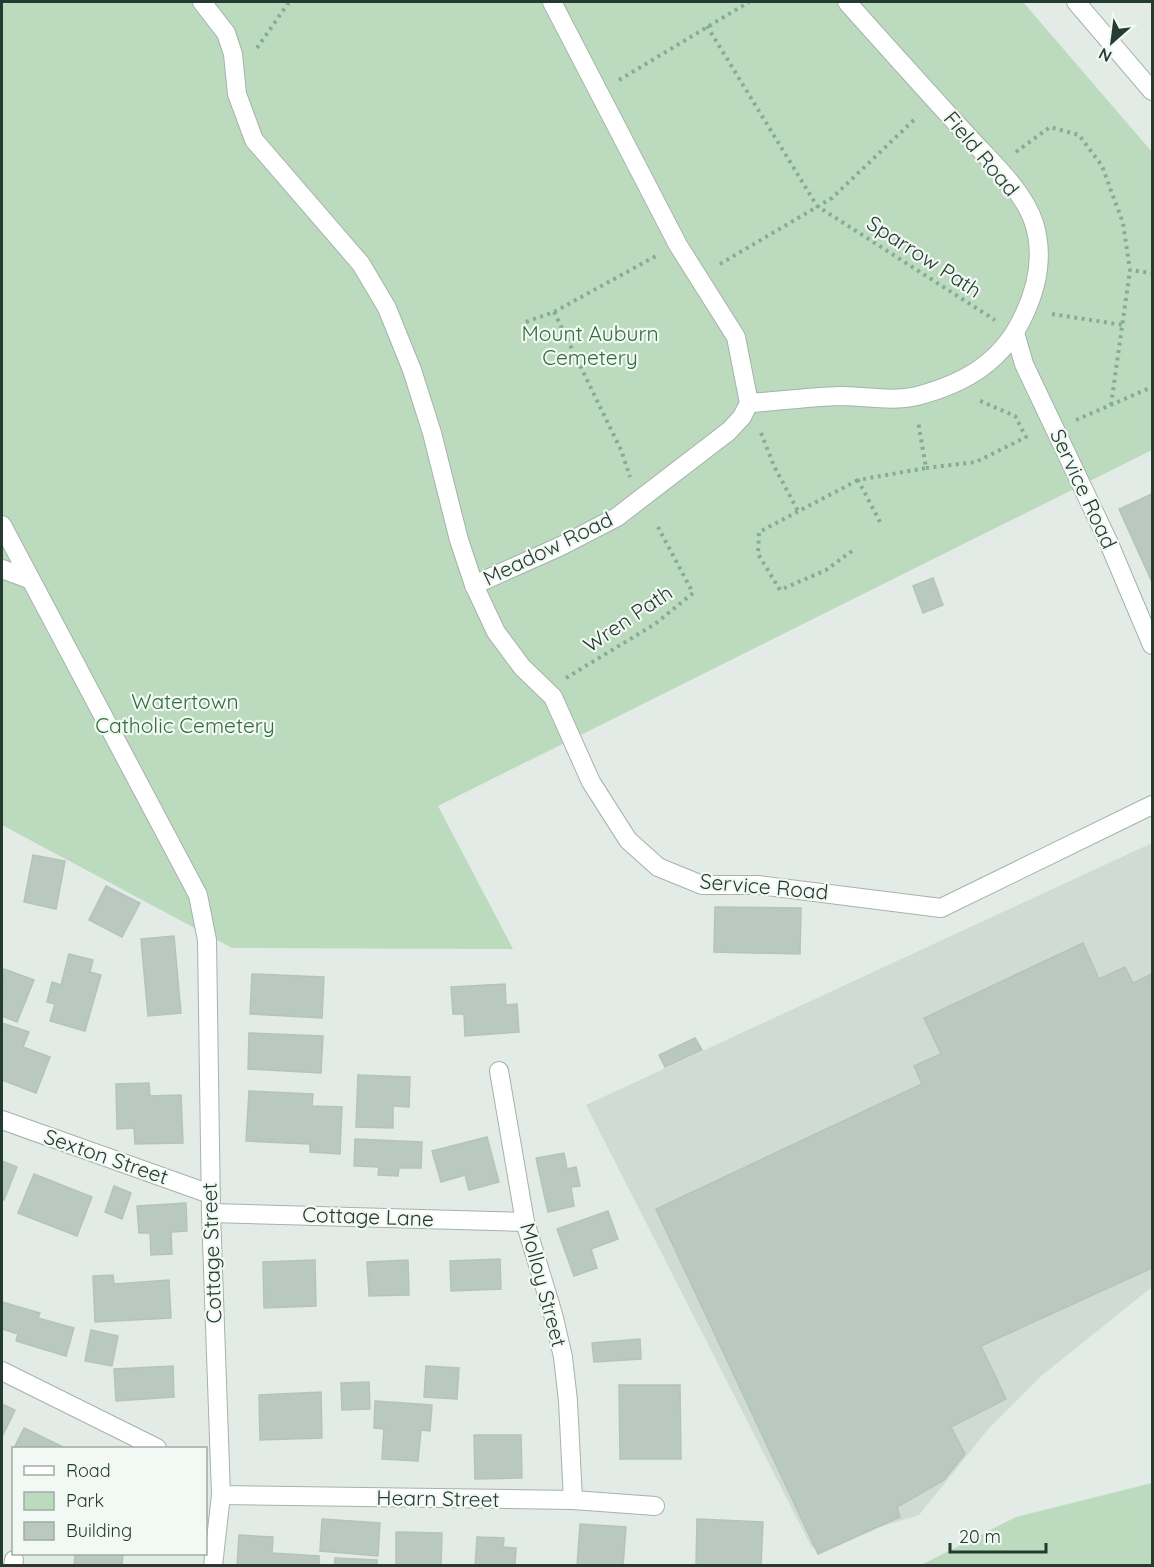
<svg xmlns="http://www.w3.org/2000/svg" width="1154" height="1567" font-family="Quicksand,sans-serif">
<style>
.built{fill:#d0dbd4}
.green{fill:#bcdbbe}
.building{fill:#bac9c0;stroke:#b5c4bb;stroke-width:1.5}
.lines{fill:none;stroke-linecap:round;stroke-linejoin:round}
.minor-casing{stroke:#a5b3ab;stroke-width:20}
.path{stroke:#84ad98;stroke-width:4;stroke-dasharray:3 4.5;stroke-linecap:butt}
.minor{stroke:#fff;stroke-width:18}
.labels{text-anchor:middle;stroke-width:4.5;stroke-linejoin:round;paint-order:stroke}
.street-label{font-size:21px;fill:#233b30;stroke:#f2f8f4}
.park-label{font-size:21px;fill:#306f3b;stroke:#f2f8f4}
</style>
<rect width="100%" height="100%" fill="#e2ebe5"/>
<polygon class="built" points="1152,843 1152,1287 1040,1377 990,1427 919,1515 812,1548 586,1105"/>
<g class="green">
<polygon points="2,2 1023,2 1152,152 1152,450 438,806 513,949 232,948 2,825"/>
<polygon points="1152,1483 1152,1565 921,1565 1016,1517"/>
</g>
<g class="building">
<polygon points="1152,494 1152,582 1119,509"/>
<polygon points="933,578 943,605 923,613 913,586"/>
<polygon points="33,855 65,861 56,909 24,902"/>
<polygon points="106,886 140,903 122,937 89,920"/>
<polygon points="715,907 801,908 800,954 714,952"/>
<polygon points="174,936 181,1013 148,1016 141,939"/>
<polygon points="1083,943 1099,979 1125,967 1133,983 1152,974 1152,1268 981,1346 1006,1399 951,1427 965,1454 944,1480 897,1507 900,1517 818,1554 656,1209 922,1084 914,1066 941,1054 924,1018"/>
<polygon points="69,954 93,960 90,972 101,975 85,1031 50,1021 55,1004 47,1002 52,982 61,985"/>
<polygon points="4,969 34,980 17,1022 2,1016"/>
<polygon points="252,974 324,977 322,1018 250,1014"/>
<polygon points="505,984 506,1005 517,1004 519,1032 465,1036 464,1014 453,1014 451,987"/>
<polygon points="2,1023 29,1032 23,1047 50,1057 36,1093 2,1080"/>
<polygon points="249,1033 323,1036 321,1073 248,1069"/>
<polygon points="695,1038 702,1050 665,1067 659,1055"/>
<polygon points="358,1075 410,1077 409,1107 393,1106 393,1128 356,1127"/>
<polygon points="149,1083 150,1096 181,1095 183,1143 135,1144 134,1128 117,1129 116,1084"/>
<polygon points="249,1091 313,1094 312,1106 342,1107 340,1154 310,1152 310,1144 246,1141"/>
<polygon points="487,1137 499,1182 469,1190 465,1175 441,1182 432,1151"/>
<polygon points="355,1139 422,1142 421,1168 399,1168 398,1176 378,1175 379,1167 354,1166"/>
<polygon points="564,1153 567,1169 576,1167 580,1186 571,1187 574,1206 548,1212 536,1158"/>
<polygon points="2,1161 17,1167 4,1200 2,1199"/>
<polygon points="34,1174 92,1197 77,1236 18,1213"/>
<polygon points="114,1186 131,1193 122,1219 105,1212"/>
<polygon points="186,1203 187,1231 171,1232 172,1254 151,1255 150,1233 139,1233 137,1206"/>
<polygon points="608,1211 618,1239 591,1249 597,1268 574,1276 557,1229"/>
<polygon points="500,1259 501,1289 451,1291 450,1261"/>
<polygon points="315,1260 316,1306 264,1308 263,1262"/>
<polygon points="408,1260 409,1295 369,1296 367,1262"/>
<polygon points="113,1275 114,1284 169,1280 171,1318 95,1322 93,1276"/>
<polygon points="2,1302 40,1313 38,1318 74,1328 66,1356 16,1341 18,1334 2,1329"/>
<polygon points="91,1330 118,1336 112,1366 85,1361"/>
<polygon points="640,1339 641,1359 594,1362 592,1343"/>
<polygon points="173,1366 174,1397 116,1401 114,1369"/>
<polygon points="426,1366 459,1368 457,1399 424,1397"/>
<polygon points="369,1382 370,1409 342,1410 341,1383"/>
<polygon points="619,1385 680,1385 681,1459 620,1459"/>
<polygon points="321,1392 322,1438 260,1440 259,1395"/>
<polygon points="375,1401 432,1405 430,1431 421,1430 418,1461 382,1459 384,1429 374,1428"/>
<polygon points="2,1404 15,1410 2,1437"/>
<polygon points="24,1428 65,1448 14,1448"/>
<polygon points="474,1435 521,1435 522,1478 475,1479"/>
<polygon points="322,1519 380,1523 378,1556 320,1551"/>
<polygon points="697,1519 763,1522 761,1566 696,1566"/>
<polygon points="580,1524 626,1527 623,1566 577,1566"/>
<polygon points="396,1532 442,1533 441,1566 396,1566"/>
<polygon points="239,1535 273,1537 272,1553 319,1556 319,1566 237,1566"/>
<polygon points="477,1537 504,1538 503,1547 516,1548 515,1566 475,1566"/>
<polygon points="75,1554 123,1554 122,1566 74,1566"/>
<polygon points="335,1558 377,1560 377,1566 334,1566"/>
</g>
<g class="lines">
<defs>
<g id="minor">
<polyline points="202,2 226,33 233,54 237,94 254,140 361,264 387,308 412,370 432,433 459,540 474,585 496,632 522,667 553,697 591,782 628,840 658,867 702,885 758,885 941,908 1152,805"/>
<polyline points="1076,2 1152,91"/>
<polyline points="1015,333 1024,364 1108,541 1152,645"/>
<path d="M749 403C779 401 810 397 840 396 865 396 891 402 917 396 963 384 1001 363 1022 319 1037 289 1044 255 1034 223 1023 189 988 159 965 133 926 90 886 46 847 2"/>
<polyline points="2,525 198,895 207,940 211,1213 221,1495 213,1566"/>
<polyline points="2,569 29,579"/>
<polyline points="474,585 561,546 617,517 729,431 742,417 749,403 736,337 678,245 552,2"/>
<polyline points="499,1071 525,1222 553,1314 563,1357 568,1401 573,1500"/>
<polyline points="2,1120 210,1194"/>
<polyline points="211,1213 525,1222"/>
<polyline points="2,1371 157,1448"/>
<polyline points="221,1495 573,1500 655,1506"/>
<polyline points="13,1566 14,1560"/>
</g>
</defs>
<use href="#minor" class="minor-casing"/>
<g class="path">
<polyline points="707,26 817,206 995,320"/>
<polyline points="257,48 289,2"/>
<polyline points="619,80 749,2"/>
<polyline points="1016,152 1050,127 1079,135 1102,166 1123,223 1130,270 1152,273"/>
<polyline points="720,264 832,198 917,117"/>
<polyline points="554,312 621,450 630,477"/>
<polyline points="1052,314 1123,325"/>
<polyline points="526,322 554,312 656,256"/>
<polyline points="1111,405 1130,270"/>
<polyline points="1076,420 1152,387"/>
<polyline points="761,433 774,466 798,511"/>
<polyline points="926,468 976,462 1026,437 1015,416 978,400"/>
<polyline points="880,522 858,480 926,468 918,421"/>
<polyline points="852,551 826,570 780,590 758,554 759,532 858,480"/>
<polyline points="566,678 655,624 693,593 658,527"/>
</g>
<use href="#minor" class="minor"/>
</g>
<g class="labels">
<g class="street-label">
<text transform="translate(981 154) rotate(50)" y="7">Field Road</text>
<text transform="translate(924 257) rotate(33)" y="7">Sparrow Path</text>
<text transform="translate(1083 489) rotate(65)" y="7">Service Road</text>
<text transform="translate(548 549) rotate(-26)" y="7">Meadow Road</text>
<text transform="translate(628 619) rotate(-34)" y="7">Wren Path</text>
<text transform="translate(764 887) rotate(5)" y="7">Service Road</text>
<text transform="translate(106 1157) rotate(19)" y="7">Sexton Street</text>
<text transform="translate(368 1217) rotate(2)" y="7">Cottage Lane</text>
<text transform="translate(212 1253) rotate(-92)" y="7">Cottage Street</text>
<text transform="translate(543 1285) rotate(75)" y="7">Molloy Street</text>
<text transform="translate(438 1499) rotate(1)" y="7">Hearn Street</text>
</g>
<g class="park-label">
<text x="590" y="341">Mount Auburn<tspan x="590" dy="24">Cemetery</tspan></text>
<text x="185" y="709">Watertown<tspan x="185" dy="24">Catholic Cemetery</tspan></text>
</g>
</g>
<rect width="1154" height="1567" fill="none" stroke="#233b30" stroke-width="6"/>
<rect x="12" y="1447" width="195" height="108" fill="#f2f8f4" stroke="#9faca6" stroke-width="1.5"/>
<rect x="24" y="1466" width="30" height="9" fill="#ffffff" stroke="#9faca6" stroke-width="1.5"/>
<text x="66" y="1477" font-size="18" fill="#233b30">Road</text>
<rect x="24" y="1492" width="30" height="18" fill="#bcdbbe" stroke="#9faca6" stroke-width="1.5"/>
<text x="66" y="1507" font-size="18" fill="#233b30">Park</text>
<rect x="24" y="1522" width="30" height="18" fill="#bac9c0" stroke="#9faca6" stroke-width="1.5"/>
<text x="66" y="1537" font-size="18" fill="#233b30">Building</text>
<g transform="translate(1112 42) rotate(208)" stroke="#f2f8f4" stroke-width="4.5" paint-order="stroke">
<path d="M0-4.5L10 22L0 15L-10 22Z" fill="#233b30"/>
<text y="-9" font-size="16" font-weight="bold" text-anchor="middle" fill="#233b30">N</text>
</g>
<path d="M950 1543v9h96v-9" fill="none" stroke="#233b30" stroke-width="3"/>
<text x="959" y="1543" font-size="18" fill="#233b30" stroke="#f2f8f4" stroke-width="4.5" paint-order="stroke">20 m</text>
</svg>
